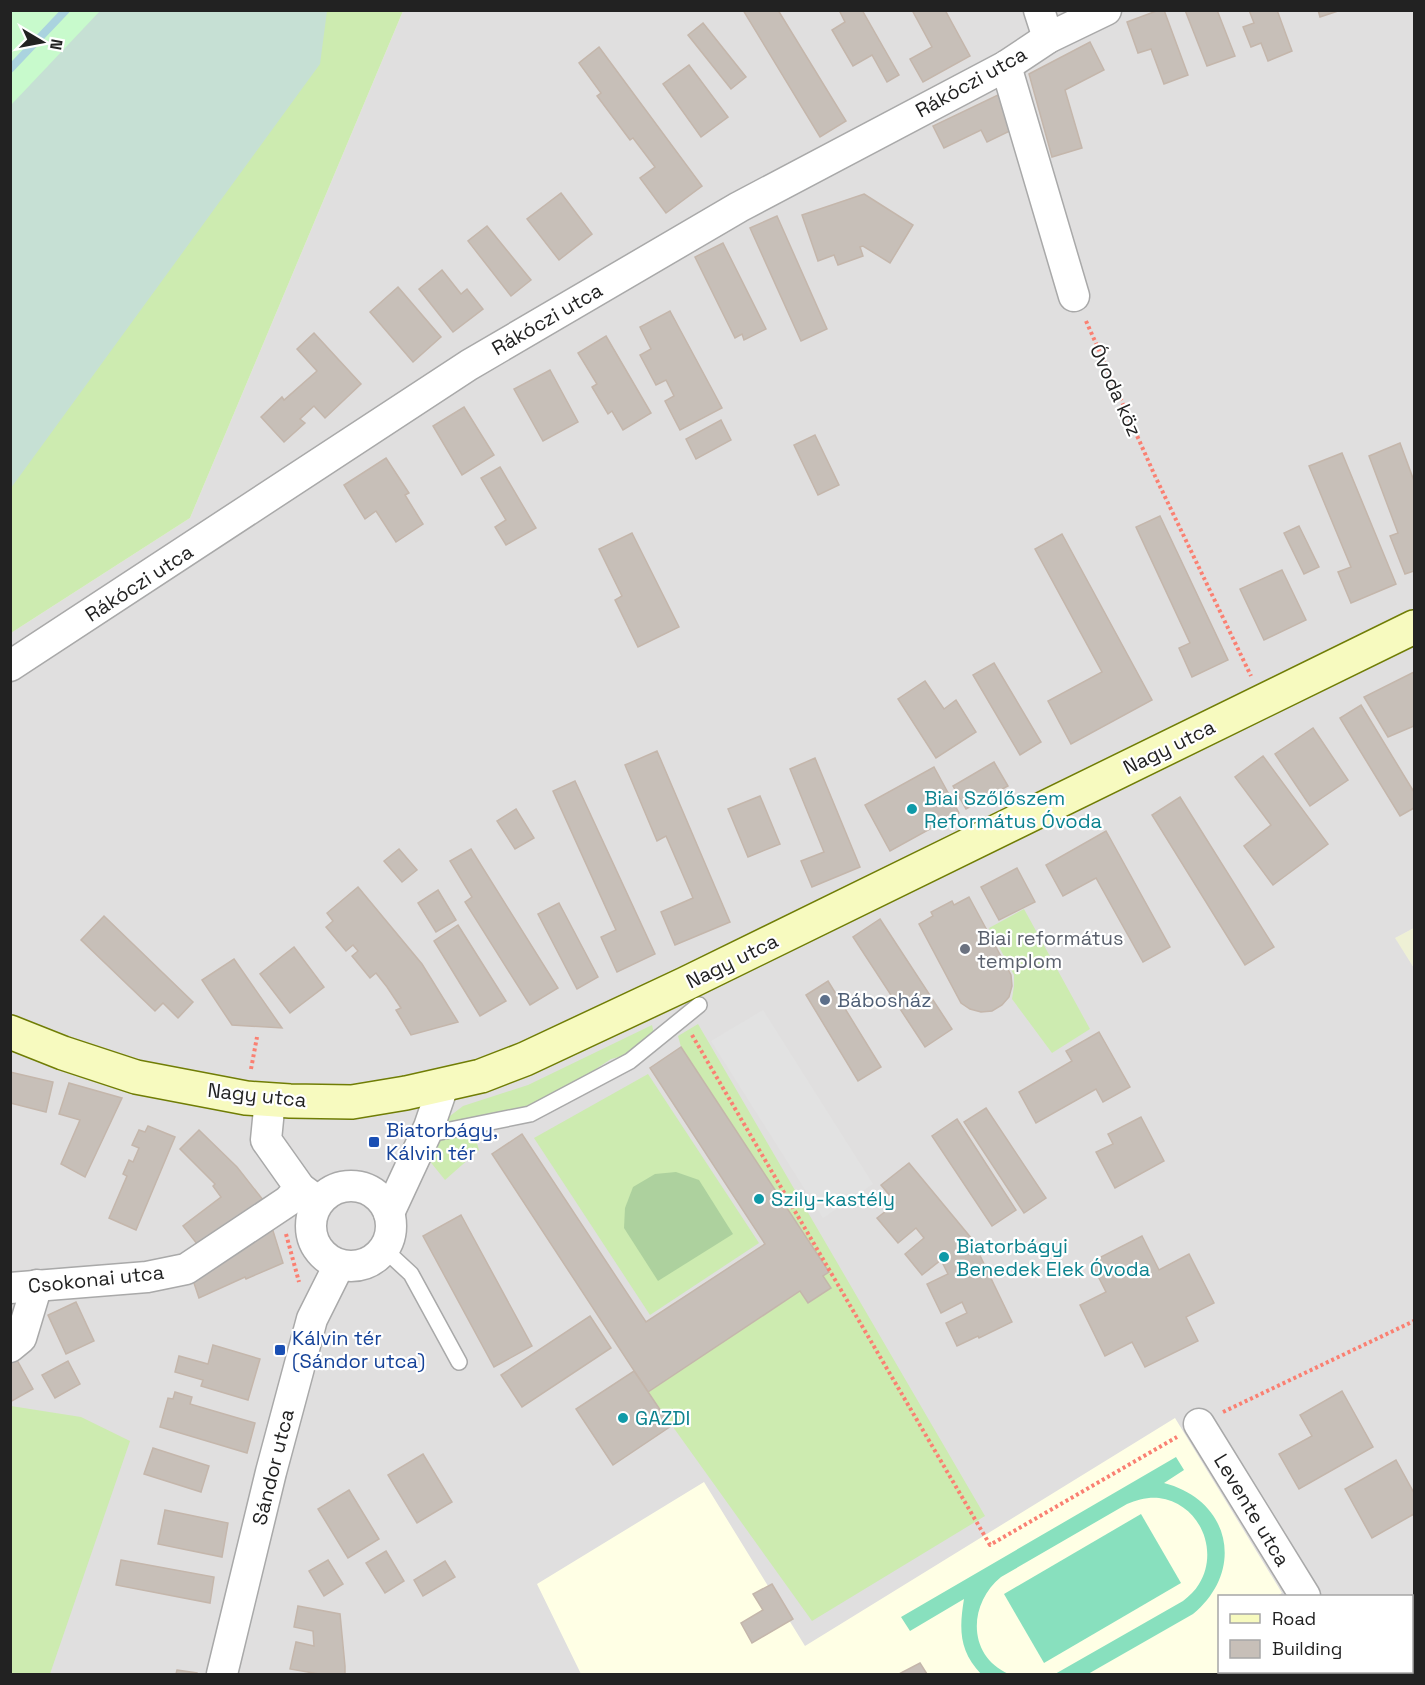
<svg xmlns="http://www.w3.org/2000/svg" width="1425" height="1685" font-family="'Space Grotesk',sans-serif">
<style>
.residential{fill:#e0dfdf;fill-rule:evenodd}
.education{fill:#ffffe5}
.farmland{fill:#eef0d5}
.grass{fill:#cdebb0}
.forest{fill:#add19e}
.wetland{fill:#c6e0d4}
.park{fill:#c8facc}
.pitch{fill:#88e0be}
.parking{fill:#e2e2e2}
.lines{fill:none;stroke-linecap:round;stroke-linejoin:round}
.stream{stroke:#aad3df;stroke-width:8}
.building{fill:#c7bfb8;stroke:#c4b6ab;stroke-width:1.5}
.service-casing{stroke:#a9a9a9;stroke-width:18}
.minor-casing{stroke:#a9a9a9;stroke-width:33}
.secondary-casing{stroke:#707d05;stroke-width:36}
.path{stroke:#fa8072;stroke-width:4;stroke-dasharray:3 3;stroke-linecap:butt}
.service{stroke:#fff;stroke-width:15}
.minor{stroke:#fff;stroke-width:30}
.secondary{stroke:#f7fabf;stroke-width:33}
.culture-dot{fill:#0f9aa8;stroke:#fff;stroke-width:2}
.worship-dot{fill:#6b7280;stroke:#fff;stroke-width:2}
.service-dot{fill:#5c6f8a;stroke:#fff;stroke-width:2}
.transit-dot{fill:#1a4fb4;stroke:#fff;stroke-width:2}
.labels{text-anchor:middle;stroke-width:4.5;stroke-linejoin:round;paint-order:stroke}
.street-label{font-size:20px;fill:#222;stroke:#fff}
.culture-label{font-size:20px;fill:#0d838f;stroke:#fff;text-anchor:start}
.worship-label{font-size:20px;fill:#5b616d;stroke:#fff;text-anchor:start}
.service-label{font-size:20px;fill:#4e5e75;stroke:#fff;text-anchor:start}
.transit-label{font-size:20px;fill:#164399;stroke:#fff;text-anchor:start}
</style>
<rect width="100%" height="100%" fill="#f2efe9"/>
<path class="residential" d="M403 11H1414V928L1396 938 1414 968V1674H11V633L190 518ZM1220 1596H1412V1672H1220Z"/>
<polygon class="education" points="1175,1418 1282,1593 1277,1596 1220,1596 1220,1672 1226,1672 1221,1674 581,1674 537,1584 704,1482 805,1646"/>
<polygon class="farmland" points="1414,928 1414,968 1395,938"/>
<g class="grass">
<polygon points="11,11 403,11 190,518 11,633"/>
<polygon points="1024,909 1090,1029 1052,1053 1012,999 1014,986 1014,975 989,928"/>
<polygon points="698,1024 985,1516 812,1621 648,1392 829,1272 681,1047 678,1036"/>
<polygon points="652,1025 654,1034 643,1051 611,1059 554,1097 519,1109 491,1113 477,1120 473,1130 479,1150 445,1180 424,1154 437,1126 463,1106 528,1085"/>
<polygon points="648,1074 759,1243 650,1315 534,1138"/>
<polygon points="11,1406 81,1417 130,1441 50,1674 11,1674"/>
</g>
<polygon class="forest" points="676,1172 699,1180 733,1234 658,1281 624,1228 625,1208 633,1187 655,1174"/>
<polygon class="wetland" points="11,11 327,11 320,64 11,488"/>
<polygon class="park" points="11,10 100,11 11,105 10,11"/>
<g class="pitch">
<path d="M1176 1457 1184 1470 1164 1483C1230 1500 1246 1570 1193 1614L1088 1674H1055L1183 1601C1189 1596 1195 1591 1199 1584 1220 1550 1199 1503 1159 1498 1147 1497 1137 1500 1127 1504L1001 1577C968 1604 967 1656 1009 1674H981C959 1651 959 1629 964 1599L910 1631 901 1617Z"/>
<polygon points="1141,1514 1181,1583 1044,1663 1004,1594"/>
</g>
<polygon class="parking" points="763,1010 873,1184 823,1218 711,1041"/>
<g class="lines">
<polyline class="stream" points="10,69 66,10"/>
</g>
<g class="building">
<polygon points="743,10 778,10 846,121 820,137"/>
<polygon points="839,10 862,10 899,75 887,82 872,55 853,66 832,30 845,22"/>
<polygon points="912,10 945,10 970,56 923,82 910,59 932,47"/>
<polygon points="1159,10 1164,10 1188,75 1164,84 1151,49 1138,53 1127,22"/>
<polygon points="1185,10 1217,10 1235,56 1207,66"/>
<polygon points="1249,10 1277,10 1292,51 1268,61 1261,43 1251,47 1243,27 1254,23"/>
<polygon points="1318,10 1341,10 1320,17"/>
<polygon points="703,23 746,77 731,89 688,35"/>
<polygon points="1090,42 1104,70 1065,90 1082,148 1052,157 1029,74"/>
<polygon points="599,47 702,186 666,213 640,178 655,167 633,138 630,140 597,96 601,93 579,63"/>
<polygon points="689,65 728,117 701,137 663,84"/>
<polygon points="998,95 1014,129 987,142 981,130 944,148 933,126"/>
<polygon points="561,193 592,234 559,260 527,219"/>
<polygon points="864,194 913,225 890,263 863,246 860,247 863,256 838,265 834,255 818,261 802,215"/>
<polygon points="777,216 827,329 801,341 750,228"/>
<polygon points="487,226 531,280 511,296 468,241"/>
<polygon points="723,243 766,329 744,340 742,334 735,338 695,257"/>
<polygon points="442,270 461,294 467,289 483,309 453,332 419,289"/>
<polygon points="398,287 441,337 413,362 370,312"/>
<polygon points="670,311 722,408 680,430 665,401 674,396 666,380 656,385 640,355 651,349 640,327"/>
<polygon points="314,333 361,384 325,418 314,406 300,419 305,423 284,442 261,417 282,397 284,400 317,371 297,349"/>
<polygon points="606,336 651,413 623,430 612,411 608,414 592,387 597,384 578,353"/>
<polygon points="550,370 578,422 543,441 514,389"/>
<polygon points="464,407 494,455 462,475 433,426"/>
<polygon points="721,420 731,440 696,459 686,439"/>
<polygon points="815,435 839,485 818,495 794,445"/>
<polygon points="1400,443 1414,481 1414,571 1405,574 1390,536 1398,533 1369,456"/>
<polygon points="1342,453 1396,584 1351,603 1338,572 1351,567 1309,466"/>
<polygon points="386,458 409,493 405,495 423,524 396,542 376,511 365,519 344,485"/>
<polygon points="500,467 536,528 506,545 495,527 506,520 481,478"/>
<polygon points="1160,516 1228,660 1192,677 1179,648 1190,643 1136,527"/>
<polygon points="1299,526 1319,567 1304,574 1284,533"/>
<polygon points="632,533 679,627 638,647 615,600 622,596 599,549"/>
<polygon points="1062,534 1152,700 1071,744 1048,701 1102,672 1035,549"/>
<polygon points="1282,570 1306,620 1264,640 1240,589"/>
<polygon points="994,663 1041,742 1020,755 973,675"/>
<polygon points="1414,672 1414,726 1388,737 1364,697"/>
<polygon points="925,681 944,709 956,700 976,732 936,758 898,699"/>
<polygon points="1361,705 1414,792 1414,808 1400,816 1340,718"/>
<polygon points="1313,728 1348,780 1310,806 1275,754"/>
<polygon points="657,751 730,922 675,945 661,912 693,898 666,836 657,841 625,765"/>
<polygon points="1263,756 1328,844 1273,885 1244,846 1271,825 1235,777"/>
<polygon points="815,758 860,867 812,887 801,861 824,852 790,769"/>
<polygon points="994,762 1008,786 966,809 953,786"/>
<polygon points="934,767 959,813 890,851 865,805"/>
<polygon points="575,781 655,954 617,972 601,937 616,930 553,791"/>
<polygon points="760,796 780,844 748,857 728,809"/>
<polygon points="1180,797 1274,947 1245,965 1152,815"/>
<polygon points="516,809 534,838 515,849 497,821"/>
<polygon points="1106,831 1170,947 1143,962 1096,878 1063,896 1046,865"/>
<polygon points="399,849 417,870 402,882 384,861"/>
<polygon points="471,849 558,988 530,1005 465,902 472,897 450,861"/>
<polygon points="1017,868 1035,902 999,920 981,887"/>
<polygon points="358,887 422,964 458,1022 411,1035 396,1010 401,1008 387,987 376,973 370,978 352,956 358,951 353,945 346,951 326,927 333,921 327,913"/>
<polygon points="438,890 456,920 436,932 418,903"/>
<polygon points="969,897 1011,975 1012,986 1009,997 1002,1005 992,1011 981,1012 970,1009 961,1003 919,924 933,916 931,912 952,901 954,905"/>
<polygon points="559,903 598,977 577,989 538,914"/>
<polygon points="104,916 193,1002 178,1018 163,1003 155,1011 81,940"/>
<polygon points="880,919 952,1029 925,1047 853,937"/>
<polygon points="458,925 506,1001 480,1016 434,941"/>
<polygon points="294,947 324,987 290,1013 260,974"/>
<polygon points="234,959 282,1028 232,1025 202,980"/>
<polygon points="828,981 881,1067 858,1081 806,995"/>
<polygon points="1099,1032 1130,1087 1103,1102 1096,1089 1036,1123 1019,1092 1072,1061 1066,1051"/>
<polygon points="681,1047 829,1272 823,1276 831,1288 808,1303 800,1291 648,1392 492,1154 522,1134 646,1322 765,1244 650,1068"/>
<polygon points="10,1072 53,1082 46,1112 10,1103"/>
<polygon points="69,1083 122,1098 85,1177 61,1164 80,1120 59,1114"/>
<polygon points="986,1108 1046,1198 1024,1213 964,1122"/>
<polygon points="1141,1117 1164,1161 1115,1188 1096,1152 1113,1144 1108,1134"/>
<polygon points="957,1119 1016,1210 992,1226 932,1136"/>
<polygon points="148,1126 175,1137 136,1230 109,1218 127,1176 123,1174 129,1160 133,1162 139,1148 132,1145 139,1130 145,1132"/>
<polygon points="199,1130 237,1167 263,1200 201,1249 183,1226 221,1197 213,1186 215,1184 180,1149"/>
<polygon points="909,1163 972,1239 1012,1322 979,1338 978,1336 957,1346 946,1323 967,1313 962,1302 941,1313 927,1284 948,1274 941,1260 922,1275 905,1254 924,1238 916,1228 898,1243 877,1218 896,1203 881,1185"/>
<polygon points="461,1215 532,1346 494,1367 423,1236"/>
<polygon points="269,1218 283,1263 246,1279 245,1277 199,1298 192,1277 235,1254 234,1250"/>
<polygon points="1142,1236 1159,1270 1189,1254 1214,1303 1186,1317 1198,1341 1145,1367 1132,1342 1105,1356 1080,1305 1106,1292 1091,1262"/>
<polygon points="76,1302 94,1341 66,1354 48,1315"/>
<polygon points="590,1316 611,1348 522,1407 501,1375"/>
<polygon points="213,1345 260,1359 248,1400 201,1386 203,1380 175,1372 179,1356 208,1364"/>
<polygon points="17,1360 33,1389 10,1402 10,1363"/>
<polygon points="68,1361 80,1384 55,1398 42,1375"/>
<polygon points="634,1371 671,1426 613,1465 576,1409"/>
<polygon points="1342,1391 1373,1447 1299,1489 1279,1454 1312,1436 1300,1415"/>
<polygon points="175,1392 192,1397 190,1404 255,1423 247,1453 160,1427 168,1398 173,1399"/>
<polygon points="153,1448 209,1466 201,1492 144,1474"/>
<polygon points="423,1454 452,1502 417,1523 388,1475"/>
<polygon points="1396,1460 1414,1493 1414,1514 1372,1538 1345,1489"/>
<polygon points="349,1490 379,1539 348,1558 318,1509"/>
<polygon points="165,1510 228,1523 222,1557 158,1544"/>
<polygon points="386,1551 404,1581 385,1593 366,1563"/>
<polygon points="121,1560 214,1577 210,1603 116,1585"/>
<polygon points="328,1560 343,1584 324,1596 309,1571"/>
<polygon points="445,1561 455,1577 423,1596 414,1580"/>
<polygon points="772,1584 793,1619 752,1643 741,1623 763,1610 753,1594"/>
<polygon points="298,1606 340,1614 345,1666 345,1674 319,1674 290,1669 296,1642 314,1646 313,1631 294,1627"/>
<polygon points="920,1663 927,1674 899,1674"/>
<polygon points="177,1670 197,1673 197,1674 176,1674"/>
</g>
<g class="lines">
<defs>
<g id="service">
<polyline points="429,1127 440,1132 530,1114 630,1061 699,1005"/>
<polyline points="384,1249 411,1274 459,1362"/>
</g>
<g id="minor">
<polyline points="1039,10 1048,38"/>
<polyline points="1006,66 1074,296"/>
<polyline points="10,666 469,365 739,207 1006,66 1048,38 1106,10"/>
<polyline points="270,1099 266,1140 300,1188 316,1200"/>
<circle cx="351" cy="1226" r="40"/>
<polyline points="389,1213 429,1127 443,1086"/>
<polyline points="10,1288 147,1277 186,1269 288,1201 300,1188"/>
<polyline points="10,1347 21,1338 37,1285"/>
<polyline points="1199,1424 1305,1596"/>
<polyline points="1351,1672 1352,1674"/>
<polyline points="222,1674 271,1472 312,1319 339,1265"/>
</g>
<polyline id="secondary" points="10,1032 63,1053 136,1077 246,1098 290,1101 352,1102 406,1093 481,1076 525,1059 685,984 1414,627"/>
</defs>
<use href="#service" class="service-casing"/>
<use href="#minor" class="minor-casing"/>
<use href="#secondary" class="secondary-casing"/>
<g class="path">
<polyline points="1086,321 1155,476 1251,676"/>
<polyline points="692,1035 990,1545 1177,1437"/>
<polyline points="251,1069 257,1037"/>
<polyline points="286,1234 299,1282"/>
<polyline points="1223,1412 1414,1321"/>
</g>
<use href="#service" class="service"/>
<use href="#minor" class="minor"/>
<use href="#secondary" class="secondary"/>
</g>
<g class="culture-dot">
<circle cx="912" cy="809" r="6"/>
<circle cx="759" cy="1199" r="6"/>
<circle cx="944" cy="1257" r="6"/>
<circle cx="623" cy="1418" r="6"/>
</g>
<circle class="worship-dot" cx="965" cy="949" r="6"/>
<circle class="service-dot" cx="825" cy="1000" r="6"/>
<g class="transit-dot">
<rect x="368" y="1136" width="12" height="12" rx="3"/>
<rect x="274" y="1344" width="12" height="12" rx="3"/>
</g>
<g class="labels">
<g class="street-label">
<text transform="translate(971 82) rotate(-29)" y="7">Rákóczi utca</text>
<text transform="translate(547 319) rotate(-30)" y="7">Rákóczi utca</text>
<text transform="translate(1116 390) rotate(66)" y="7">Óvoda köz</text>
<text transform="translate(139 583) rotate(-33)" y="7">Rákóczi utca</text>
<text transform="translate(1169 747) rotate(-26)" y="7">Nagy utca</text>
<text transform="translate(732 961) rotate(-26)" y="7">Nagy utca</text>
<text transform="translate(257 1095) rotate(6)" y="7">Nagy utca</text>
<text transform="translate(96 1279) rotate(-6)" y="7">Csokonai utca</text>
<text transform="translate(273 1467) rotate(-76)" y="7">Sándor utca</text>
<text transform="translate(1252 1510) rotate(59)" y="7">Levente utca</text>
</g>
<g class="culture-label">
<text x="924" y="805">Biai Szőlőszem<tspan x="924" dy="23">Református Óvoda</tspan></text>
<text x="771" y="1206">Szily-kastély</text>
<text x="956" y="1253">Biatorbágyi<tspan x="956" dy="23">Benedek Elek Óvoda</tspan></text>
<text x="635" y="1425">GAZDI</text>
</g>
<g class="worship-label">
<text x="977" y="945">Biai református<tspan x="977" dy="23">templom</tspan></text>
</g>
<g class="service-label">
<text x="837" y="1007">Bábosház</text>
</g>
<g class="transit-label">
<text x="386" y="1137">Biatorbágy,<tspan x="386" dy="23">Kálvin tér</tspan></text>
<text x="292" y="1345">Kálvin tér<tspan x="292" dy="23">(Sándor utca)</tspan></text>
</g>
</g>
<rect width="1425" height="1685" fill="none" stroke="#222222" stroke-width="24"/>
<rect x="1218" y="1595" width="195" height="78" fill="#ffffff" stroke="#a7a7a7" stroke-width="1.5"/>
<rect x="1230" y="1614" width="30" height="9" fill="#f7fabf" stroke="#a7a7a7" stroke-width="1.5"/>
<text x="1272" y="1625" font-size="18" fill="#222222">Road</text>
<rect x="1230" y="1640" width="30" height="18" fill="#c7bfb8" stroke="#a7a7a7" stroke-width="1.5"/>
<text x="1272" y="1655" font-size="18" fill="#222222">Building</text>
<g transform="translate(42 42) rotate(100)" stroke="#ffffff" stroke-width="4.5" paint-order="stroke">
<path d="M0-4.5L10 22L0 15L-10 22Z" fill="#222222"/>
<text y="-9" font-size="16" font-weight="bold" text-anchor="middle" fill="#222222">N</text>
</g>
</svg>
